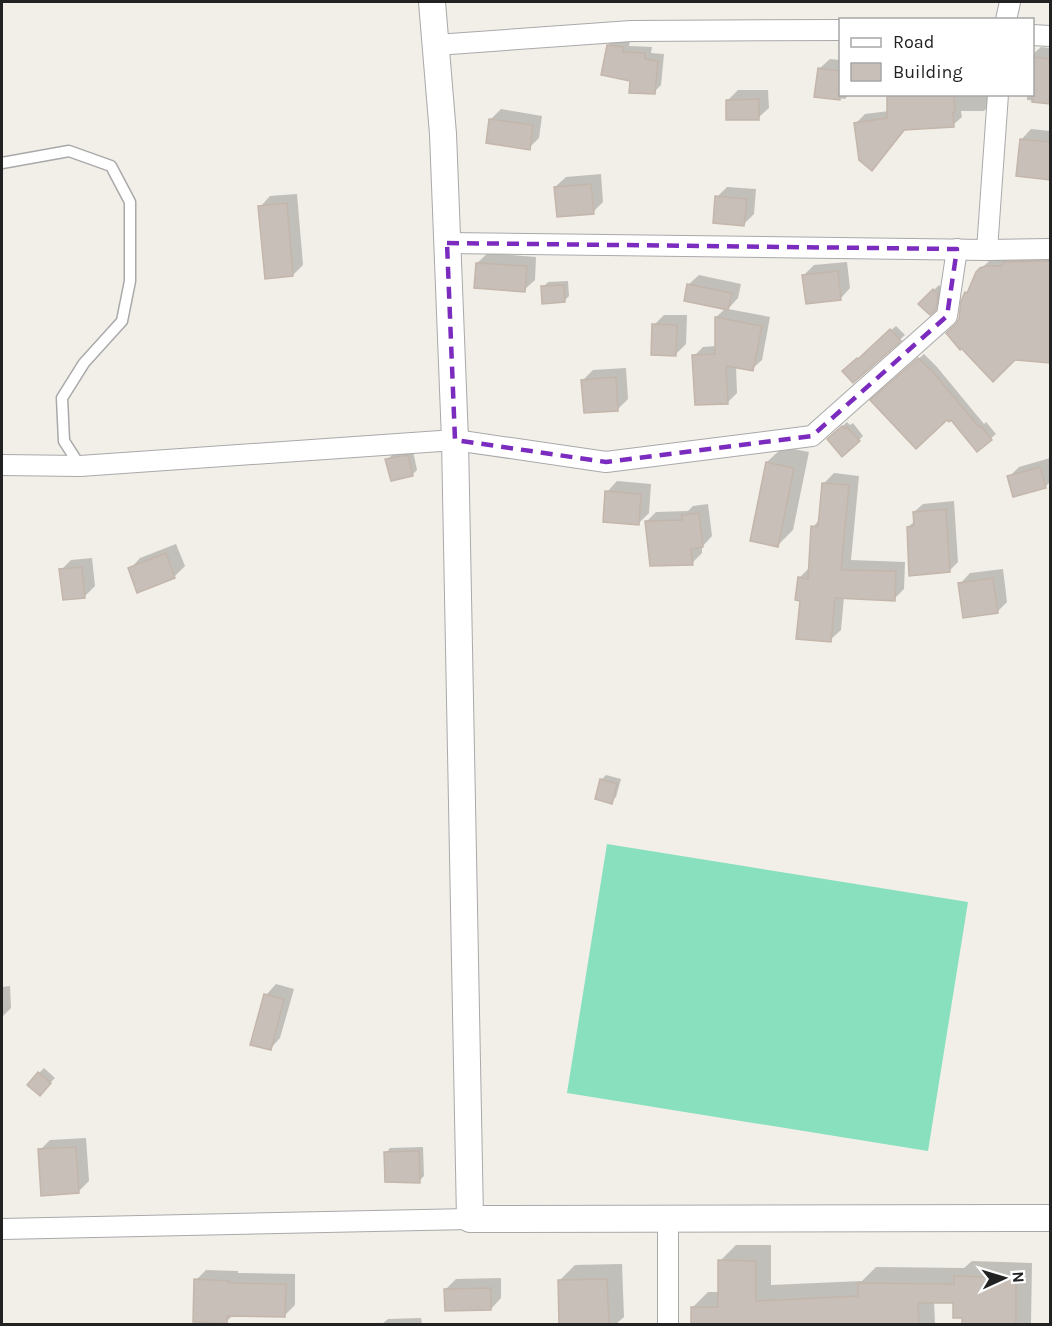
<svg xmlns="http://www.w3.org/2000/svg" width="1052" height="1326" font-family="Karla,sans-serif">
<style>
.pitch{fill:#88e0be}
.shadow{fill:#0003}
.building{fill:#c7bfb8;stroke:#c4b6ab;stroke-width:1.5}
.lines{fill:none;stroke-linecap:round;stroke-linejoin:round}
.service-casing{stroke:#a9a9a9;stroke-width:13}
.minor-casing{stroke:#a9a9a9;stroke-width:22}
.tertiary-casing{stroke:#a9a9a9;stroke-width:28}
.service{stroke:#fff;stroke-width:10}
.minor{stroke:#fff;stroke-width:20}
.tertiary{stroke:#fff;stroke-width:26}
.marked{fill:none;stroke:#7b2cbf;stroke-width:4.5;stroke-dasharray:12 8;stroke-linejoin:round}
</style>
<rect width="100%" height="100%" fill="#f2efe9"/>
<polygon class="pitch" points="607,844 968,902 928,1151 567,1093"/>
<g class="shadow">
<polygon points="615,38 630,41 629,46 652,47 651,53 664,54 661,85 654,92 631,79 608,45"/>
<polygon points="1041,47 1050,48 1050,102 1027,100 1027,94 1032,94 1032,55"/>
<polygon points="830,59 840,60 840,94 849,94 845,99 816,95 819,69"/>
<polygon points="738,90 768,90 769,108 758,118 728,100"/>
<polygon points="889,94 993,94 992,102 984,111 961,111 962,117 953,125 906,129 880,161 872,169 856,123 865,114 889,111"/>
<polygon points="501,109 542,116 539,138 529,148 491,119"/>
<polygon points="1031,129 1050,131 1050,178 1017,175 1021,140"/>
<polygon points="601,174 603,202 593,212 555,187 566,177"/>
<polygon points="727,187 756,189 754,214 744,224 717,197"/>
<polygon points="297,194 303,265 293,275 260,207 270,196"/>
<polygon points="488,253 536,257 535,280 524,290 477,263"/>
<polygon points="1050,254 1050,361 1015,358 957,324 960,319 963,301 966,293 970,289 977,273 989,261 994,259"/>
<polygon points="847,262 850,288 840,299 804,275 814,265"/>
<polygon points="699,275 741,284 738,298 728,309 770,317 762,360 752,369 736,366 737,393 728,402 694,356 703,347 716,346 716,317 726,308 688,285"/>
<polygon points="568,281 569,296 564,301 543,287 548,282"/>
<polygon points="939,285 942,289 940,304 930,313 920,304"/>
<polygon points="664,315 687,315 686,344 676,354 654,325"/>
<polygon points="896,326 905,335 853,381 844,371"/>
<polygon points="924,354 937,367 984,424 986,422 996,434 977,450 952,418 877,396"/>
<polygon points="626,368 628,399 618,409 583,380 593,370"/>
<polygon points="847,422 850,425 853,423 863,436 859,440 829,439"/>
<polygon points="783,447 809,452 793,530 778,545 767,462"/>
<polygon points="413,451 417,470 412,475 387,460 392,455"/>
<polygon points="1050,458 1050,482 1045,487 1009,477 1019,467"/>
<polygon points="834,473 859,476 851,560 905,562 904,589 894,599 844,597 841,630 830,640 802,600 799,578 810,567 813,527 820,519 824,483"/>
<polygon points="617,481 651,484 649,513 638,524 607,492"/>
<polygon points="954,501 958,562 949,571 908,527 915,521 914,512 923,504"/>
<polygon points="708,504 712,536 702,547 702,553 692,563 646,522 656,512 688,511 693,506"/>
<polygon points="176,544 185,566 175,576 138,591 130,569 140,558"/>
<polygon points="92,558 95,586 85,596 61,570 71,560"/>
<polygon points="1003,569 1007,602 997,612 960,584 970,573"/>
<polygon points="606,775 621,779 616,797 611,802 601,780"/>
<polygon points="276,984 294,989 280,1038 270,1049 266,995"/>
<polygon points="10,986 11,1008 2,1017 2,987"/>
<polygon points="44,1068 55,1078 44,1089 39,1073"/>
<polygon points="86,1138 89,1181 79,1191 40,1150 50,1140"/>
<polygon points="423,1147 424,1176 419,1181 386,1153 390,1148"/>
<polygon points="736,1245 771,1245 771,1285 862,1281 876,1267 964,1268 972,1261 1032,1263 1031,1324 963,1324 963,1317 955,1301 934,1301 935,1324 692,1324 692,1308 708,1292 720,1292 720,1261"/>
<polygon points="622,1264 624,1317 616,1324 561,1324 559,1281 575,1265"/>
<polygon points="206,1270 238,1271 238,1273 295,1274 295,1305 284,1316 233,1315 226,1322 196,1280"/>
<polygon points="501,1278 501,1298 491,1309 446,1289 456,1279"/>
<polygon points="421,1318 422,1324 382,1324 388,1319"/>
</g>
<g class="building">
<polygon points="607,45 624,47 623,52 645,53 645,59 658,61 655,94 629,93 630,81 601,75"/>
<polygon points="1032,57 1050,59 1050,104 1032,102"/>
<polygon points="818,68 840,71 840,100 814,97"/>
<polygon points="887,94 954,94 955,112 953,112 954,127 904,130 872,171 859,160 854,123 887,118"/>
<polygon points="759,99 759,120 726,120 726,100"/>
<polygon points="489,119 533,125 530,150 486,143"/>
<polygon points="1020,139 1050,142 1050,180 1016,176"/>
<polygon points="591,184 594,214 557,217 554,187"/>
<polygon points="715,196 747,199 744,226 713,223"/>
<polygon points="287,203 293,276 265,279 258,206"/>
<polygon points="1050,261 1050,363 1015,360 993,382 961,348 960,350 946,333 955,325 959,319 961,301 965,292 967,293 976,272 980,268 986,266 1002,266 1003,262"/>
<polygon points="476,263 527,266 525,292 474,288"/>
<polygon points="838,271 841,300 806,304 802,275"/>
<polygon points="687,284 732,293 728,310 684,301"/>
<polygon points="564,285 565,302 542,304 541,286"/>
<polygon points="933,289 938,294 936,310 930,315 918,304"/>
<polygon points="715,317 762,326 753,371 726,366 728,404 695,405 692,355 715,354"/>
<polygon points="652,324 677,325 676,356 651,355"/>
<polygon points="890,329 901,341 853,383 842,371 857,358 858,359"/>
<polygon points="918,358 932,371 979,427 981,426 992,440 977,452 951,420 949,422 947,420 916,449 870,400"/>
<polygon points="616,377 618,411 584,413 581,380"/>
<polygon points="842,426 844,429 847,427 860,441 842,457 827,439"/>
<polygon points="408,455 413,476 391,481 385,459"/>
<polygon points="766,462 794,468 778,547 750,541"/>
<polygon points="1040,467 1046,488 1013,497 1007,476"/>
<polygon points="822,483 849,485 841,570 896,571 895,601 835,598 831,642 796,639 800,601 795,600 798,577 808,579 811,526 818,527"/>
<polygon points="605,491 641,494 639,525 603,522"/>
<polygon points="946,509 950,572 909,576 907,527 914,526 913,512"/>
<polygon points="699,513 703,547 691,549 693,565 650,566 645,521 682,520 682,515"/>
<polygon points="166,553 175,578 137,593 128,568"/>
<polygon points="82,567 85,598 63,600 59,569"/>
<polygon points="993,578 998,613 963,618 958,583"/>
<polygon points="600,779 617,784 612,804 595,799"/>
<polygon points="264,994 284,999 271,1050 250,1045"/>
<polygon points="38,1072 51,1083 40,1096 27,1085"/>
<polygon points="76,1147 79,1193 41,1196 38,1149"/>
<polygon points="419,1151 420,1183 385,1182 384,1152"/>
<polygon points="718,1260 756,1261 756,1301 858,1296 858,1283 954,1284 954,1276 1016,1278 1016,1324 962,1324 962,1318 953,1318 953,1303 918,1303 919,1324 691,1324 691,1307 718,1307"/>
<polygon points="194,1279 229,1281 229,1283 286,1284 285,1317 227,1316 227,1323 193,1322"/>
<polygon points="607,1279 609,1324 559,1324 558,1280"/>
<polygon points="491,1288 491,1310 445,1311 444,1289"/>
</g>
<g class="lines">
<defs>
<polyline id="service" points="2,163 69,151 111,166 130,202 130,281 122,321 84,363 62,398 64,441 80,466"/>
<g id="minor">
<polyline points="1006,20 1010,2"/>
<polyline points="1032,35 1050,36"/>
<polyline points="436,45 631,31 840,30"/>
<polyline points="447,243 987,250 1050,249"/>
<polyline points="987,250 998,94"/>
<polyline points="2,465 80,466 455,440 606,462 812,436 947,316 957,249"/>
<polyline points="668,1218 668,1324"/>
<polyline points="2,1229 470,1219"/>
</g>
<polyline id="tertiary" points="432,2 443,134 455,440 470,1219 1050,1218"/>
</defs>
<use href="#service" class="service-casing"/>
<use href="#minor" class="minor-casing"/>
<use href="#tertiary" class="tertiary-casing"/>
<use href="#service" class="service"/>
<use href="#minor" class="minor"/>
<use href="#tertiary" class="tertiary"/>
</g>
<path class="marked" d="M447 243 957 249 947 316 812 436 606 462 455 440Z"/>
<rect width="1052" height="1326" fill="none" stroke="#222222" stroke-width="6"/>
<rect x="839" y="18" width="195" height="78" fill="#ffffff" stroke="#a7a7a7" stroke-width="1.5"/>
<rect x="851" y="38" width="30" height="9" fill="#ffffff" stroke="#a7a7a7" stroke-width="1.5"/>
<text x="893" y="48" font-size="18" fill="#222222">Road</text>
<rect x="851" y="63" width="30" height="18" fill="#c7bfb8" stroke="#a7a7a7" stroke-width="1.5"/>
<text x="893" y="78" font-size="18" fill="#222222">Building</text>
<g transform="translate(1004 1278) rotate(86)" stroke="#ffffff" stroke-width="4.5" paint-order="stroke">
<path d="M0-4.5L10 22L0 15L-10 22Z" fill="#222222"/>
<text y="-9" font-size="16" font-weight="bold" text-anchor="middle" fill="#222222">N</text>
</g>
</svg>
